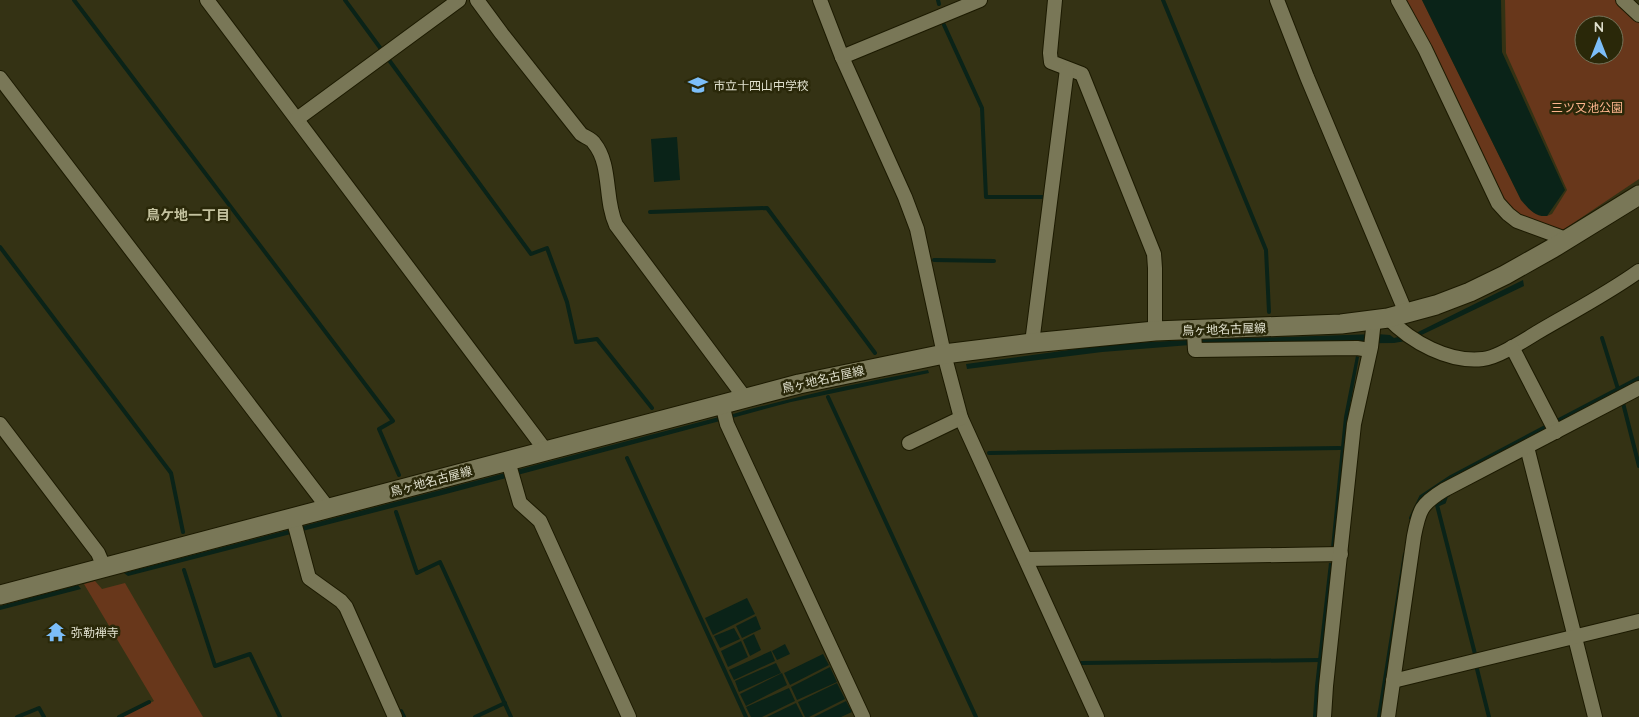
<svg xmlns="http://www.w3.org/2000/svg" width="1639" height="717" font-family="Quicksand,'Noto Sans JP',sans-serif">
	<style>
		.green { fill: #68371b; fill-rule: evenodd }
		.water { fill: #0a2318 }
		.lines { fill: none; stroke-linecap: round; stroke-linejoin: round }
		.stream { stroke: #0a2318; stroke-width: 4 }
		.minor-casing { stroke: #1c1a00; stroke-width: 16 }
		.secondary-casing { stroke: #1c1a00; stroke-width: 21 }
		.minor { stroke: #797757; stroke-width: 14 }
		.secondary { stroke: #797757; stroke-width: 19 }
		.labels { text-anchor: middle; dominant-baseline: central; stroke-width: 5; stroke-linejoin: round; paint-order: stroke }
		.poi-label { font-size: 12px; fill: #e0e0ce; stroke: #2a2809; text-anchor: start }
		.park-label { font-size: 12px; fill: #feb58e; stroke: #2a2809 }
		.street-label { font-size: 12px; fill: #e0e0ce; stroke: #2a2809 }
		.neighbourhood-label { font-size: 14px; font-weight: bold; fill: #c4c29f; stroke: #2a2809 }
	</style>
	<rect width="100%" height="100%" fill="#343214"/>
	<g class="green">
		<path d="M1402,0H1422L1521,200L1547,216L1552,214L1567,190L1506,53L1505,0H1628L1639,10V179L1557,234L1510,212ZM1584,25H1614V55H1584Z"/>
		<polygon points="95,581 102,589 125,583 203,717 122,717 154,701 84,584"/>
	</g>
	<g class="water">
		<path d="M1422,0H1501L1502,52L1565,190L1547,216C1535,217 1529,209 1521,200Z"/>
		<polygon points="677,137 680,180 654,182 651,139"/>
		<polygon points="1523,280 1524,286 1411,340 1394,343 1190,345 1102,352 967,369 966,364 1113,344 1190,340 1377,334 1390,335 1394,338 1418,332"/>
		<polygon points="1356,356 1359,357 1348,417 1335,549 1331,548 1344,417"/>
		<path d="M928,370L929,373L791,402L732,418L733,414C797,396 862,382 928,370Z"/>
		<polygon points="719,417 720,421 446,494 128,576 124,573"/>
		<polygon points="1329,563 1334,563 1318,717 1313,717 1315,686"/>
		<polygon points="78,585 81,589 0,610 0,606"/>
		<polygon points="747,598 755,614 713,635 705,618"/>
		<polygon points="756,616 761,629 742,638 736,626"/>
		<polygon points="734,628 740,639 720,648 714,636"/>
		<polygon points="754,634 761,650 750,656 743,640"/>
		<polygon points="741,641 748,657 728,667 721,651"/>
		<polygon points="785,644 790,654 777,660 772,651"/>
		<polygon points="771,651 775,661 734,680 729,670"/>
		<polygon points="823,654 829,665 790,685 784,673"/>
		<polygon points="776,663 781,673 739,692 735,681"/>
		<polygon points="830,667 837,682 797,700 791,687"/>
		<polygon points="782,673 787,685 746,706 740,694"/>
		<polygon points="837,683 845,699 809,717 805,717 798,702"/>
		<polygon points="789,688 795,701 762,717 751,717 746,707"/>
		<polygon points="846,701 852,712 841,717 814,717"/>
		<polygon points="796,703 803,717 767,717"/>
	</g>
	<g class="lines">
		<g class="stream">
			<polyline points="74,0 393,421 379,429 399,475"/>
			<polyline points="345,0 381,49"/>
			<polyline points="938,0 939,4"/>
			<polyline points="1163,0 1266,250 1269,312"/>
			<polyline points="944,25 982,108 986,197 1046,197"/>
			<polyline points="389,60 531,254 547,248 567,302 576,342 597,339 652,408"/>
			<polyline points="650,212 767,208 875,353"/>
			<polyline points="0,247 171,473 183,532"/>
			<polyline points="934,260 994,261"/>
			<polyline points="1602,338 1618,389"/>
			<polyline points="828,397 976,717"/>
			<polyline points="1623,403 1639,466"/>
			<polyline points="1557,421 1639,378"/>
			<polyline points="989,453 1340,448"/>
			<polyline points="627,458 746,717"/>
			<polyline points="1448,495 1446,496 1444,502 1437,505 1475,654"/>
			<polyline points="396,512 417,573 440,562 511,717"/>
			<polyline points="1411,518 1421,497 1451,477 1549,425"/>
			<polyline points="184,570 215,666 250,654 280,717"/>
			<polyline points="1081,663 1321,660"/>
			<polyline points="1477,669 1489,717"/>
			<polyline points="401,711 404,717"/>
			<polyline points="17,717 39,708 44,717"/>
			<polyline points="119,717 149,702"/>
			<polyline points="475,717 505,703"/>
			<polyline points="1379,717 1405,554"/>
		</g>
		<defs>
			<g id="minor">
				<polyline points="207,0 546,451"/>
				<path d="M477,0L502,34L581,134C585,137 592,139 594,143C612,165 604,199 616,225L745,398"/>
				<polyline points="820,0 842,57 905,197 917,229 944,354 961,418 1097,717"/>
				<polyline points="1055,0 1050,53 1051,62 1082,74 1154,254 1155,268 1155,331"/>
				<polyline points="1277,0 1307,77 1406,313"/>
				<polyline points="1398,0 1425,49 1498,203 1508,214 1517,221 1566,239"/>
				<polyline points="1623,0 1639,15"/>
				<polyline points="842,57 980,0"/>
				<polyline points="0,78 328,508"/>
				<polyline points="297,119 459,0"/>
				<path d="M1388,318C1411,342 1449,363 1483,359C1497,358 1525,340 1538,332C1572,312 1607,294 1639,271"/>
				<polyline points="1194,330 1195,350 1357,348 1370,350"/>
				<polyline points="1032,343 1067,69"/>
				<polyline points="1512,347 1556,432"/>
				<polyline points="722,404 727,424 863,717"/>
				<polyline points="0,424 98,553 104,567"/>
				<polyline points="909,443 961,418"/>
				<polyline points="1527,447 1595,717"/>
				<polyline points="508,461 520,503 540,521 629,717"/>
				<polyline points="293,518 309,578 341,601 346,607 395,717"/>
				<polyline points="1026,559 1341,554"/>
				<polyline points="1393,681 1639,621"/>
				<polyline points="1324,717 1326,686 1354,424 1371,347 1374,320"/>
				<path d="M1388,717L1414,536C1419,510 1421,504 1444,490L1639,388"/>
			</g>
			<polyline id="secondary" points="0,595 799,384 944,354 1032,343 1155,331 1341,324 1388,318 1436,305 1470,292 1505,275 1553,248 1639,195"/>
		</defs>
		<use href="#minor" class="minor-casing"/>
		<use href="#secondary" class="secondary-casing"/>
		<use href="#minor" class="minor"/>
		<use href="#secondary" class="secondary"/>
	</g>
	<defs>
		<symbol id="school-bare" viewBox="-9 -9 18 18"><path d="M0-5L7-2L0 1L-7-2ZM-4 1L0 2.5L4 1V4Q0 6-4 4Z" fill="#7cbef9" stroke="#2a2809" stroke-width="2.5" paint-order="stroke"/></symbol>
		<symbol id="temple-bare" viewBox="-9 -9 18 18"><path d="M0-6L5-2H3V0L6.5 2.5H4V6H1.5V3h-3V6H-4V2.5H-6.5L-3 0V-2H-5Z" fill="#7cbef9" stroke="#2a2809" stroke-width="2.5" paint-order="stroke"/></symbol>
	</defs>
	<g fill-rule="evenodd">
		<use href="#school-bare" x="684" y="71" width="28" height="28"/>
		<use href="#temple-bare" x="42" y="618" width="28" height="28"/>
	</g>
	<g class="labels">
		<g class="poi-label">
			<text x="713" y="85">市立十四山中学校</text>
			<text x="71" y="632">弥勒禅寺</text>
		</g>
		<g class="park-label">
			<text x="1587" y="107">三ツ又池公園</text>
		</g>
		<g class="street-label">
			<text transform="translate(1224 329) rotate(-2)">鳥ヶ地名古屋線</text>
			<text transform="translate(823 379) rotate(-13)">鳥ヶ地名古屋線</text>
			<text transform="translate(431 481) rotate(-15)">鳥ヶ地名古屋線</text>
		</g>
		<g class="neighbourhood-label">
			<text x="188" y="215">鳥ケ地一丁目</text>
		</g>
	</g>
	<g transform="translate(1599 40)"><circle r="24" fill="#2a2809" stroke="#737258"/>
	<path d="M0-4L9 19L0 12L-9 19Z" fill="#7cbef9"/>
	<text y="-8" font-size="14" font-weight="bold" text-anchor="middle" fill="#e0e0ce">N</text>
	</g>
</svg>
